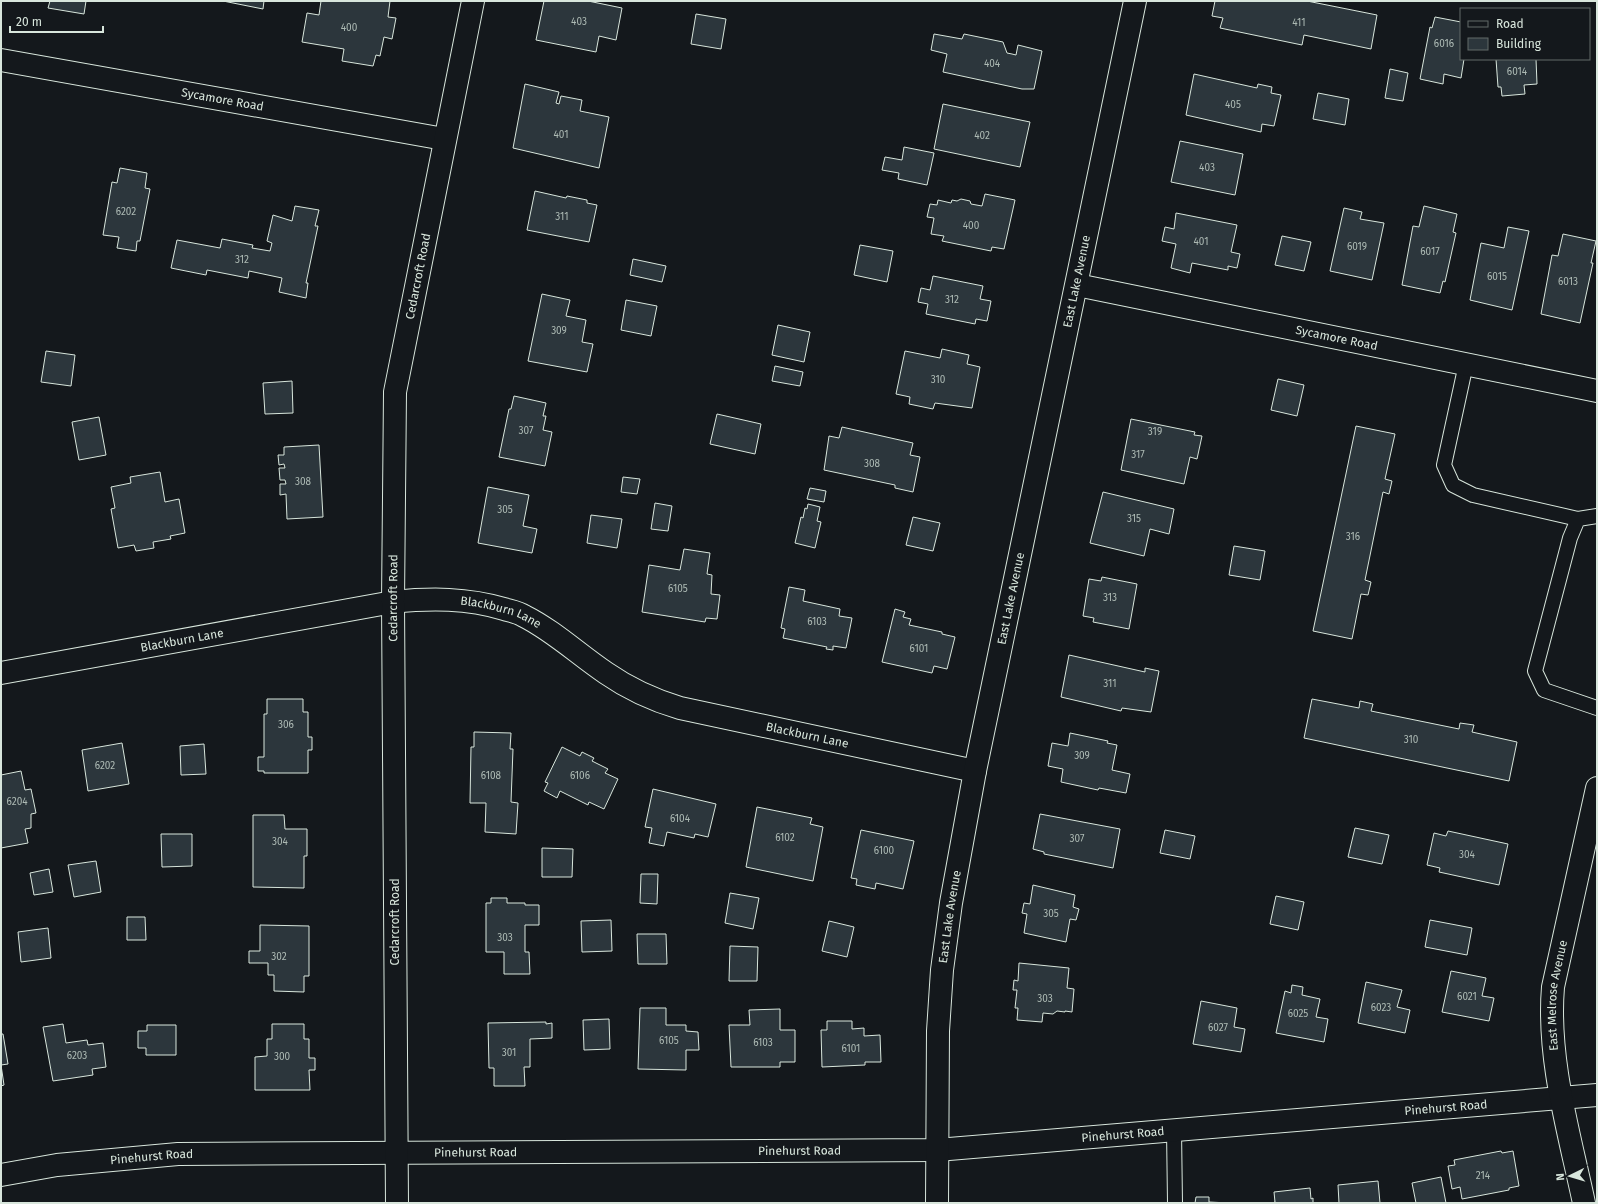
<svg xmlns="http://www.w3.org/2000/svg" width="1598" height="1204" font-family="'Fira Sans',sans-serif">
	<style>
		.building { fill: #2c363c; stroke: #d8e6dc }
		.lines { fill: none; stroke-linecap: round; stroke-linejoin: round }
		.lane-casing { stroke: #d8e6dc; stroke-width: 16 }
		.street-casing { stroke: #d8e6dc; stroke-width: 24 }
		.secondary-casing { stroke: #d8e6dc; stroke-width: 24 }
		.lane { stroke: #14181c; stroke-width: 14 }
		.street { stroke: #14181c; stroke-width: 22 }
		.secondary { stroke: #14181c; stroke-width: 22 }
		.labels { text-anchor: middle; dominant-baseline: central; stroke-width: 3; stroke-linejoin: round; paint-order: stroke }
		.number-label { font-size: 10px; fill: #adbab4 }
		.street-label { font-size: 12px; fill: #d8e6dc; stroke: #14181c }
	</style>
	<rect width="100%" height="100%" fill="#14181c"/>
	<g class="building">
		<polygon points="50,1 86,1 84,14 48,8"/>
		<polygon points="223,1 264,1 263,9"/>
		<polygon points="321,1 390,1 388,17 396,18 392,39 384,37 380,56 376,55 373,66 342,61 344,49 302,42 307,13 319,15"/>
		<polygon points="544,1 588,1 622,8 616,40 599,36 596,52 536,40"/>
		<polygon points="1215,1 1307,1 1377,15 1371,49 1304,35 1302,45 1220,28 1223,18 1212,16"/>
		<polygon points="696,14 726,19 721,49 691,44"/>
		<polygon points="1435,17 1461,22 1461,59 1464,59 1461,78 1444,74 1443,84 1420,79 1430,27 1432,28"/>
		<polygon points="934,34 962,39 964,34 1003,42 1007,53 1012,54 1016,55 1018,45 1042,51 1034,89 1022,89 943,72 947,54 931,50"/>
		<polygon points="1496,59 1536,59 1537,84 1524,85 1525,94 1502,96 1501,87 1498,87"/>
		<polygon points="1390,69 1408,73 1403,101 1385,98"/>
		<polygon points="1194,74 1257,88 1258,84 1272,87 1271,93 1281,95 1274,126 1262,124 1261,132 1186,115"/>
		<polygon points="525,84 559,92 556,103 559,104 561,96 582,100 580,111 609,117 599,168 513,148"/>
		<polygon points="1318,93 1349,99 1345,125 1313,119"/>
		<polygon points="943,104 1030,122 1020,167 934,149"/>
		<polygon points="1180,141 1243,154 1235,195 1171,182"/>
		<polygon points="904,147 934,153 927,185 898,179 899,173 882,170 885,157 902,160"/>
		<polygon points="120,168 147,173 145,188 150,189 140,241 137,241 136,251 117,248 119,237 103,235 112,182 117,183"/>
		<polygon points="535,191 566,198 567,196 587,200 587,203 597,205 589,242 527,230"/>
		<polygon points="985,194 1015,200 1004,249 992,247 991,251 942,241 944,236 931,234 934,218 927,217 930,204 937,205 938,200 951,203 952,200 957,201 961,199 970,201 971,204 982,206"/>
		<polygon points="295,206 319,210 315,226 318,226 306,283 308,283 306,298 279,292 282,278 249,271 248,278 207,270 206,275 171,268 177,240 220,248 222,239 253,245 252,248 270,251 272,243 267,241 273,215 292,221"/>
		<polygon points="1424,206 1457,214 1453,232 1456,233 1445,282 1443,281 1440,293 1402,285 1413,226 1419,227"/>
		<polygon points="1344,208 1362,212 1360,219 1384,223 1372,280 1330,271"/>
		<polygon points="1176,213 1237,225 1231,252 1240,254 1237,268 1228,266 1228,270 1192,263 1190,273 1171,268 1176,244 1162,241 1165,227 1174,229"/>
		<polygon points="1508,227 1529,231 1512,310 1470,300 1481,243 1504,248"/>
		<polygon points="1563,234 1596,241 1591,263 1593,263 1580,323 1541,314 1552,255 1558,256"/>
		<polygon points="1282,236 1311,242 1304,271 1275,265"/>
		<polygon points="860,245 893,251 887,282 854,275"/>
		<polygon points="633,259 666,266 662,282 630,275"/>
		<polygon points="933,276 983,286 980,299 991,301 987,321 976,319 975,324 926,314 928,304 918,302 921,288 930,290"/>
		<polygon points="542,294 570,300 566,316 586,320 582,342 593,344 587,372 528,361"/>
		<polygon points="626,300 657,306 651,336 621,330"/>
		<polygon points="778,325 810,332 804,362 772,355"/>
		<polygon points="942,349 969,355 967,364 980,367 972,408 935,403 933,409 909,404 910,397 896,394 905,351 940,358"/>
		<polygon points="46,351 75,355 71,386 41,382"/>
		<polygon points="775,366 803,372 800,386 772,381"/>
		<polygon points="1278,379 1304,385 1297,416 1271,410"/>
		<polygon points="292,381 293,413 265,414 263,383"/>
		<polygon points="514,396 546,403 543,416 546,416 543,430 552,432 545,466 499,457 509,409 511,409"/>
		<polygon points="717,414 761,424 755,454 710,444"/>
		<polygon points="99,417 106,455 79,460 72,422"/>
		<polygon points="1131,419 1195,432 1194,435 1202,436 1197,459 1190,457 1184,484 1121,470"/>
		<polygon points="1356,426 1395,434 1385,479 1392,481 1389,494 1383,492 1365,580 1371,582 1368,595 1361,594 1352,639 1313,631"/>
		<polygon points="842,427 913,443 910,455 920,457 913,492 895,488 895,485 824,470 829,436 839,438"/>
		<polygon points="319,445 323,517 287,519 286,494 280,495 280,484 286,484 285,480 280,480 279,468 285,468 284,464 279,465 278,455 284,455 284,447"/>
		<polygon points="160,472 165,502 179,499 185,533 170,536 171,539 153,542 154,548 136,551 134,545 118,548 111,509 115,508 111,487 131,483 130,477"/>
		<polygon points="623,477 640,479 637,494 621,492"/>
		<polygon points="488,487 529,495 523,526 537,529 532,553 478,543"/>
		<polygon points="810,488 826,491 824,502 807,499"/>
		<polygon points="1103,492 1174,509 1169,534 1150,529 1144,556 1090,543"/>
		<polygon points="655,503 672,506 668,531 651,529"/>
		<polygon points="808,504 820,507 817,521 821,522 815,548 795,543 801,517 803,518 805,508 807,509"/>
		<polygon points="591,515 622,519 617,548 587,543"/>
		<polygon points="913,517 940,523 933,551 906,545"/>
		<polygon points="1234,546 1265,551 1260,580 1229,575"/>
		<polygon points="684,549 710,553 707,574 712,575 711,594 720,595 717,619 706,618 705,622 642,612 649,565 680,570"/>
		<polygon points="1102,577 1137,584 1129,629 1093,622 1094,618 1083,616 1089,579 1101,581"/>
		<polygon points="789,587 805,590 803,601 840,609 839,616 852,618 846,648 833,646 833,650 826,649 827,647 783,638 785,629 781,628"/>
		<polygon points="895,609 905,612 903,617 911,619 909,625 942,632 942,634 955,637 947,669 934,666 932,673 882,662"/>
		<polygon points="1069,655 1145,672 1145,668 1159,671 1151,712 1122,708 1121,711 1061,697"/>
		<polygon points="267,699 303,699 303,712 308,712 308,737 312,737 312,750 308,750 308,773 264,773 264,771 258,771 258,757 264,757 264,714 267,714"/>
		<polygon points="1312,699 1359,708 1360,701 1373,704 1371,711 1459,729 1460,723 1474,725 1472,732 1517,742 1509,781 1304,738"/>
		<polygon points="474,732 511,733 510,749 513,749 511,802 518,803 516,834 485,832 486,803 470,803 471,747 474,747"/>
		<polygon points="1070,733 1108,741 1107,743 1117,745 1112,770 1130,774 1126,793 1099,788 1098,790 1061,782 1063,769 1048,766 1052,743 1068,746"/>
		<polygon points="122,743 129,784 88,791 82,750"/>
		<polygon points="204,744 206,774 181,775 180,746"/>
		<polygon points="562,747 580,756 582,752 594,758 592,761 608,769 605,773 618,779 604,809 589,802 588,805 560,791 557,798 544,791 548,783 545,782"/>
		<polygon points="21,771 25,790 31,789 36,813 31,814 31,828 25,829 28,843 1,848 1,775"/>
		<polygon points="653,789 716,804 708,837 695,834 694,838 667,832 664,846 649,843 652,828 645,827"/>
		<polygon points="757,807 812,818 810,824 823,827 813,881 746,867"/>
		<polygon points="1040,814 1120,829 1113,868 1044,854 1044,852 1033,849"/>
		<polygon points="253,815 284,815 285,829 307,829 307,856 304,856 304,888 253,887"/>
		<polygon points="1355,828 1389,835 1382,864 1348,857"/>
		<polygon points="861,830 914,841 903,889 876,883 875,889 856,885 857,879 851,878"/>
		<polygon points="1165,830 1195,836 1190,859 1160,853"/>
		<polygon points="1448,831 1508,844 1499,885 1439,872 1440,868 1427,865 1434,833 1446,836"/>
		<polygon points="161,834 192,834 192,866 162,867"/>
		<polygon points="542,848 573,849 572,877 542,877"/>
		<polygon points="96,861 101,892 74,897 68,865"/>
		<polygon points="49,869 53,892 34,895 30,873"/>
		<polygon points="641,874 658,874 657,904 640,903"/>
		<polygon points="1033,885 1075,895 1073,907 1079,909 1076,920 1070,919 1066,942 1024,933 1027,914 1022,913 1024,903 1030,904"/>
		<polygon points="730,893 759,898 753,929 725,923"/>
		<polygon points="1276,896 1304,902 1298,930 1270,924"/>
		<polygon points="491,898 507,898 507,903 525,903 525,905 539,905 539,925 525,925 525,952 529,952 530,974 504,974 504,952 486,952 486,903 491,903"/>
		<polygon points="127,917 145,917 146,940 127,940"/>
		<polygon points="611,920 612,951 582,952 581,921"/>
		<polygon points="1430,920 1472,928 1467,955 1425,947"/>
		<polygon points="829,921 854,927 847,957 822,951"/>
		<polygon points="260,925 309,926 309,976 304,976 304,992 274,991 274,975 268,975 268,963 249,963 249,951 260,951"/>
		<polygon points="48,928 51,958 21,962 18,932"/>
		<polygon points="637,934 666,934 667,964 638,964"/>
		<polygon points="730,946 758,947 757,981 729,981"/>
		<polygon points="1019,963 1069,968 1067,988 1074,989 1072,1012 1065,1011 1065,1012 1057,1011 1053,1014 1043,1013 1042,1022 1017,1020 1018,1008 1015,1008 1017,990 1013,990 1014,980 1018,981"/>
		<polygon points="1451,971 1486,978 1482,996 1494,998 1489,1021 1442,1012"/>
		<polygon points="1366,982 1402,990 1397,1007 1410,1010 1405,1033 1358,1023"/>
		<polygon points="1292,985 1303,987 1302,995 1320,999 1316,1017 1328,1019 1324,1042 1276,1033 1285,991 1291,993"/>
		<polygon points="1201,1001 1237,1008 1234,1027 1245,1029 1241,1052 1193,1044"/>
		<polygon points="640,1008 666,1008 666,1025 686,1025 686,1031 698,1032 699,1050 686,1050 686,1070 638,1069"/>
		<polygon points="780,1009 780,1030 795,1030 795,1062 780,1062 780,1067 731,1067 729,1025 750,1025 749,1010"/>
		<polygon points="609,1019 610,1049 584,1050 583,1020"/>
		<polygon points="827,1021 852,1021 852,1029 864,1028 864,1036 880,1035 881,1062 865,1062 865,1065 822,1067 821,1030 827,1030"/>
		<polygon points="546,1022 546,1024 552,1023 552,1038 530,1039 530,1067 524,1067 525,1086 494,1086 494,1068 489,1068 488,1023"/>
		<polygon points="63,1024 66,1043 87,1040 88,1045 103,1043 106,1067 92,1069 93,1075 53,1081 43,1027"/>
		<polygon points="272,1024 304,1024 304,1039 309,1039 309,1058 315,1058 315,1070 309,1070 310,1090 255,1090 255,1057 267,1056 267,1039 272,1039"/>
		<polygon points="147,1025 176,1025 176,1055 146,1055 146,1048 138,1048 138,1031 147,1031"/>
		<polygon points="1,1034 3,1034 8,1064 1,1065 4,1085 1,1086"/>
		<polygon points="1501,1151 1502,1153 1513,1151 1519,1186 1509,1188 1509,1190 1462,1199 1460,1187 1452,1189 1448,1166 1455,1165 1454,1160"/>
		<polygon points="1441,1177 1446,1203 1416,1203 1412,1183"/>
		<polygon points="1378,1181 1380,1203 1339,1203 1338,1185"/>
		<polygon points="1310,1188 1311,1199 1313,1198 1313,1203 1272,1203 1275,1202 1274,1192"/>
		<polygon points="1196,1197 1209,1197 1209,1202 1229,1203 1195,1203"/>
	</g>
	<g class="lines">
		<defs>
			<g id="lane">
				<polyline points="1466,364 1444,465 1453,485 1473,495 1578,519"/>
				<polyline points="1597,516 1578,519 1570,538 1535,671 1544,690 1597,708"/>
				<polyline points="1174,1130 1175,1203"/>
			</g>
			<g id="street">
				<path id="s1" d="M1,60L444,139"/>
				<path id="s2" d="M1077,285L1597,391"/>
				<path id="s3" d="M1,673L393,602C431,598 467,598 504,609C511,611 518,612 524,616C554,631 579,655 606,673C629,689 653,700 680,708L975,771"/>
				<path id="s4" d="M1,1175L57,1165L178,1154L937,1150L1597,1095"/>
				<path id="s5" d="M397,1203L393,602L395,392L473,1"/>
				<path id="s6" d="M1584,1203C1569,1132 1547,1059 1553,987L1597,788"/>
			</g>
			<g id="secondary">
				<path id="s7" d="M937,1203L938,1031L942,970L951,903L975,771L1135,1"/>
			</g>
		</defs>
		<use href="#lane" class="lane-casing"/>
		<use href="#street" class="street-casing"/>
		<use href="#secondary" class="secondary-casing"/>
		<use href="#lane" class="lane"/>
		<use href="#street" class="street"/>
		<use href="#secondary" class="secondary"/>
	</g>
	<g class="labels">
		<g class="number-label">
			<text x="579" y="22">403</text>
			<text x="1299" y="23">411</text>
			<text x="349" y="28">400</text>
			<text x="1444" y="44">6016</text>
			<text x="992" y="64">404</text>
			<text x="1517" y="72">6014</text>
			<text x="1233" y="105">405</text>
			<text x="561" y="135">401</text>
			<text x="982" y="136">402</text>
			<text x="1207" y="168">403</text>
			<text x="126" y="212">6202</text>
			<text x="562" y="217">311</text>
			<text x="971" y="226">400</text>
			<text x="1201" y="242">401</text>
			<text x="1357" y="247">6019</text>
			<text x="1430" y="252">6017</text>
			<text x="242" y="260">312</text>
			<text x="1497" y="277">6015</text>
			<text x="1568" y="282">6013</text>
			<text x="952" y="300">312</text>
			<text x="559" y="331">309</text>
			<text x="938" y="380">310</text>
			<text x="526" y="431">307</text>
			<text x="1155" y="432">319</text>
			<text x="1138" y="455">317</text>
			<text x="872" y="464">308</text>
			<text x="303" y="482">308</text>
			<text x="505" y="510">305</text>
			<text x="1134" y="519">315</text>
			<text x="1353" y="537">316</text>
			<text x="678" y="589">6105</text>
			<text x="1110" y="598">313</text>
			<text x="817" y="622">6103</text>
			<text x="919" y="649">6101</text>
			<text x="1110" y="684">311</text>
			<text x="286" y="725">306</text>
			<text x="1411" y="740">310</text>
			<text x="1082" y="756">309</text>
			<text x="105" y="766">6202</text>
			<text x="491" y="776">6108</text>
			<text x="580" y="776">6106</text>
			<text x="17" y="802">6204</text>
			<text x="680" y="819">6104</text>
			<text x="785" y="838">6102</text>
			<text x="1077" y="839">307</text>
			<text x="280" y="842">304</text>
			<text x="884" y="851">6100</text>
			<text x="1467" y="855">304</text>
			<text x="1051" y="914">305</text>
			<text x="505" y="938">303</text>
			<text x="279" y="957">302</text>
			<text x="1467" y="997">6021</text>
			<text x="1045" y="999">303</text>
			<text x="1381" y="1008">6023</text>
			<text x="1298" y="1014">6025</text>
			<text x="1218" y="1028">6027</text>
			<text x="669" y="1041">6105</text>
			<text x="763" y="1043">6103</text>
			<text x="851" y="1049">6101</text>
			<text x="509" y="1053">301</text>
			<text x="77" y="1056">6203</text>
			<text x="282" y="1057">300</text>
			<text x="1483" y="1176">214</text>
		</g>
		<g class="street-label">
			<text stroke="none"><textPath href="#s1" startOffset="225">Sycamore Road</textPath></text>
			<text stroke="none"><textPath href="#s5" startOffset="929">Cedarcroft Road</textPath></text>
			<text stroke="none"><textPath href="#s7" startOffset="935">East Lake Avenue</textPath></text>
			<text stroke="none"><textPath href="#s2" startOffset="265">Sycamore Road</textPath></text>
			<text stroke="none"><textPath href="#s5" startOffset="605">Cedarcroft Road</textPath></text>
			<text stroke="none"><textPath href="#s7" startOffset="611">East Lake Avenue</textPath></text>
			<text stroke="none"><textPath href="#s3" startOffset="508">Blackburn Lane</textPath></text>
			<text stroke="none"><textPath href="#s3" startOffset="184">Blackburn Lane</textPath></text>
			<text stroke="none"><textPath href="#s3" startOffset="844">Blackburn Lane</textPath></text>
			<text stroke="none"><textPath href="#s7" startOffset="287">East Lake Avenue</textPath></text>
			<text transform="translate(395 922) rotate(-90)">Cedarcroft Road</text>
			<text stroke="none"><textPath href="#s6" startOffset="211">East Melrose Avenue</textPath></text>
			<text stroke="none"><textPath href="#s4" startOffset="1448">Pinehurst Road</textPath></text>
			<text stroke="none"><textPath href="#s4" startOffset="1124">Pinehurst Road</textPath></text>
			<text stroke="none"><textPath href="#s4" startOffset="800">Pinehurst Road</textPath></text>
			<text stroke="none"><textPath href="#s4" startOffset="476">Pinehurst Road</textPath></text>
			<text stroke="none"><textPath href="#s4" startOffset="152">Pinehurst Road</textPath></text>
		</g>
	</g>
	<rect width="1598" height="1204" fill="none" stroke="#d8e6dc" stroke-width="4"/>
	<rect x="1460" y="8" width="130" height="52" fill="#14181c" stroke="#626a69"/>
	<rect x="1468" y="21" width="20" height="6" fill="#14181c" stroke="#626a69"/>
	<text x="1496" y="28" font-size="12" fill="#d8e6dc">Road</text>
	<rect x="1468" y="38" width="20" height="12" fill="#2c363c" stroke="#626a69"/>
	<text x="1496" y="48" font-size="12" fill="#d8e6dc">Building</text>
	<g transform="translate(1570 1176) rotate(265)" stroke="#14181c" stroke-width="3" paint-order="stroke">
	<path d="M0-3L7 15L0 10L-7 15Z" fill="#d8e6dc"/>
	<text y="-6" font-size="11" font-weight="bold" text-anchor="middle" fill="#d8e6dc">N</text>
	</g>
	<path d="M10 26v6h93v-6" fill="none" stroke="#d8e6dc" stroke-width="2"/>
	<text x="16" y="26" font-size="12" fill="#d8e6dc" stroke="#14181c" stroke-width="3" paint-order="stroke">20 m</text>
</svg>
